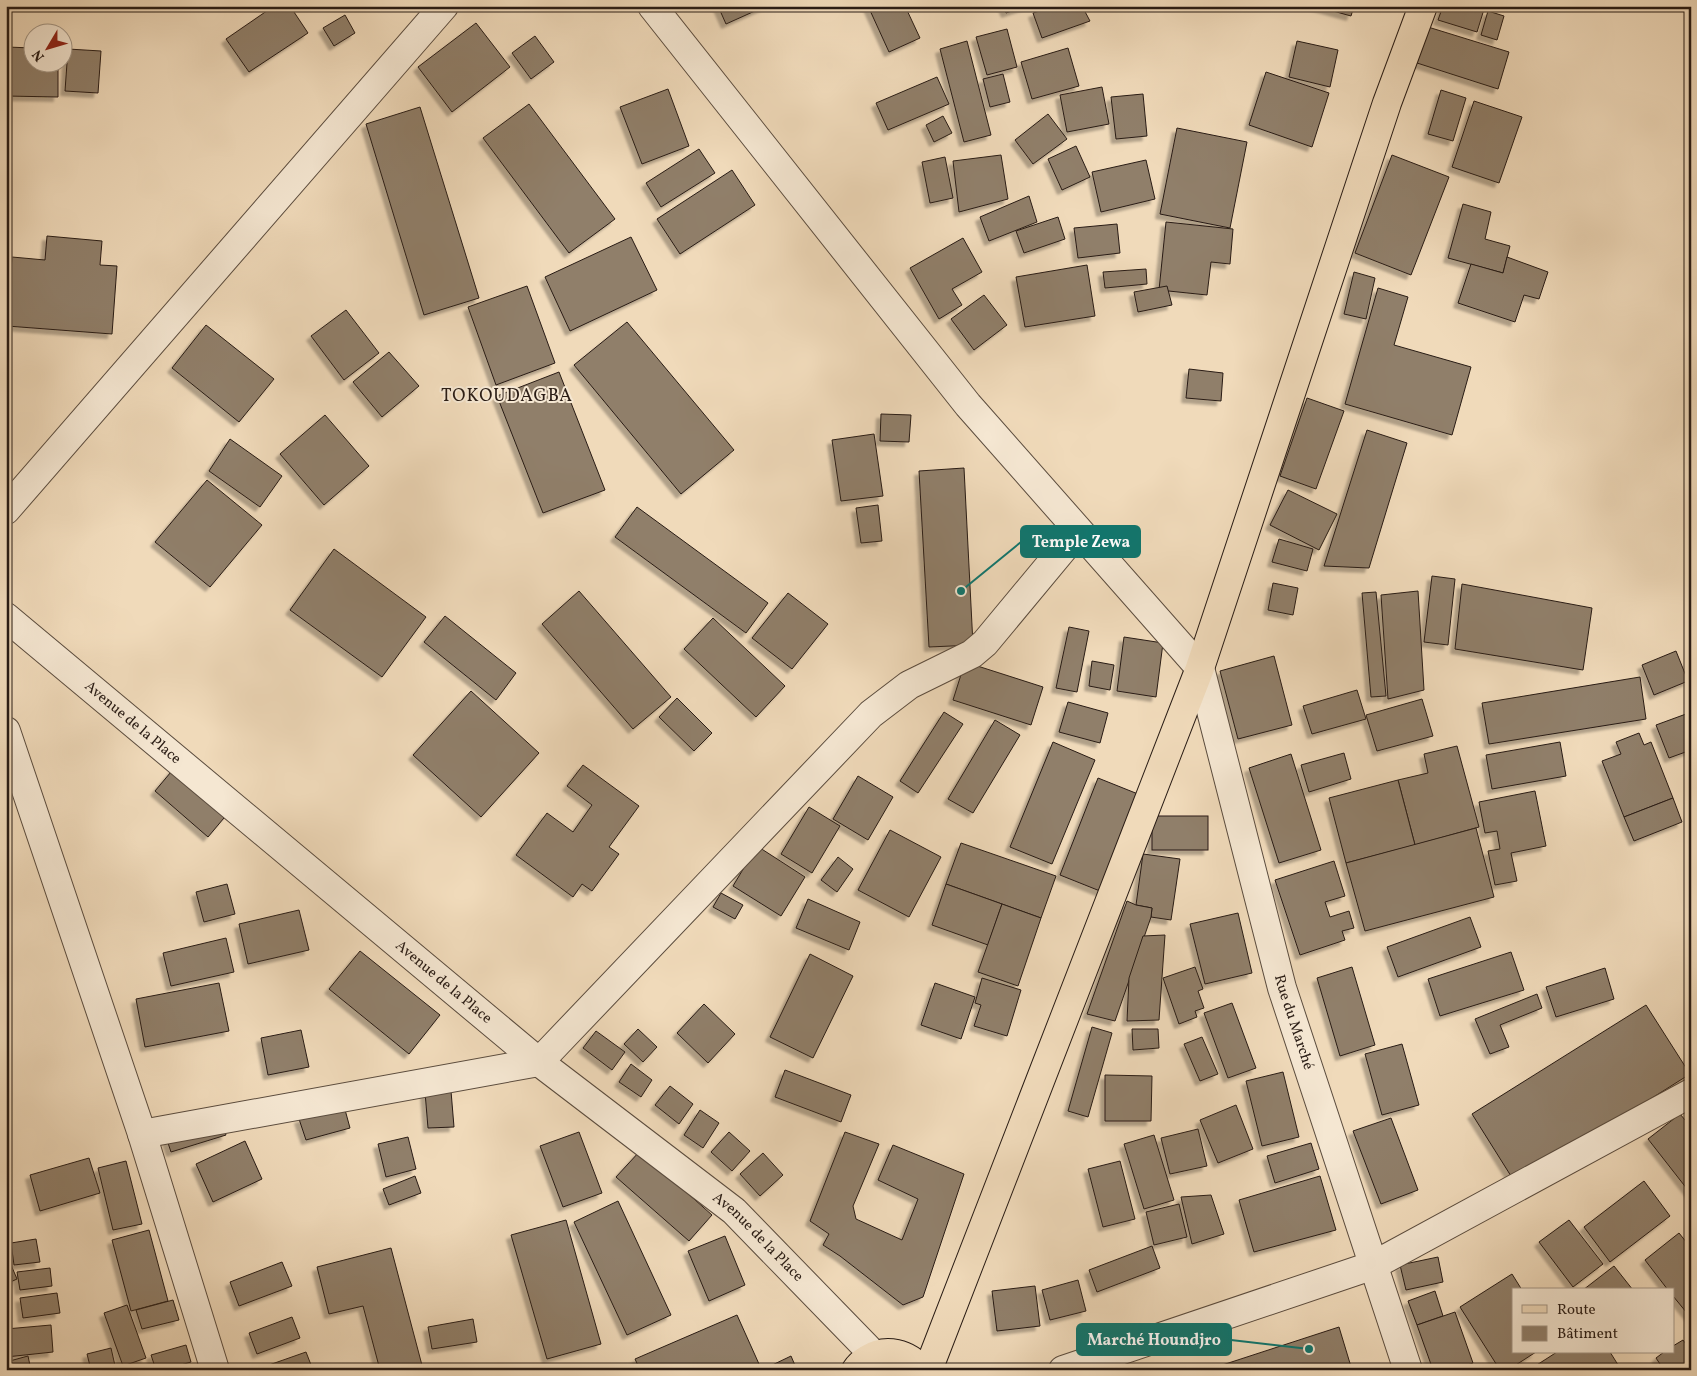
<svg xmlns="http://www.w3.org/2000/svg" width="1697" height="1376" font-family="Vollkorn,serif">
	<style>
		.building { fill: #907f6b; stroke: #291c15; filter: url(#shadow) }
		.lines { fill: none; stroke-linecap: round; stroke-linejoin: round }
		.minor-casing { stroke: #5b4c3e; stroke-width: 30 }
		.major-casing { stroke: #291c15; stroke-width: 30 }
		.minor { stroke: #f5e7d2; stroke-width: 28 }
		.major { stroke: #f0daba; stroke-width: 28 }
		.labels { text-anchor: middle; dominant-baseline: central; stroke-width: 4; stroke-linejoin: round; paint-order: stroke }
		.street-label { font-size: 15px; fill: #291c15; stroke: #f5e7d2 }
		.quarter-label { font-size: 18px; letter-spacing: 1px; fill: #291c15; stroke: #f5e7d2 }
		.leader { fill: none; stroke: #0f766e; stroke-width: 2 }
		.callout-dot { fill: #0f766e; stroke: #f5e7d2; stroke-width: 2 }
		.callout { fill: #0f766e; stroke: #0f766e; stroke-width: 2 }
		.callout-label { font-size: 16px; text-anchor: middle; font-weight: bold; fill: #fff }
	</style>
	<defs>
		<filter id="shadow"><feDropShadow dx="-4.5" dy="4.5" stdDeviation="1" flood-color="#0004"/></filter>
	</defs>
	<rect width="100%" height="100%" fill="#f0daba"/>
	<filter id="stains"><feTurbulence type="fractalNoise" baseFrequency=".004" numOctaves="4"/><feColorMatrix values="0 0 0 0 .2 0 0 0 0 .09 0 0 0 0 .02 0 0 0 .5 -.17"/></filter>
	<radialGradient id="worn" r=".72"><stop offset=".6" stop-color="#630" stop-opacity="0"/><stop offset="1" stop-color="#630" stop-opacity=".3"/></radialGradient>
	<g class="building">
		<polygon points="274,6 290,6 308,33 249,72 226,39"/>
		<polygon points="718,6 766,6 726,24"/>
		<polygon points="868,6 905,6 920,38 889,52"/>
		<polygon points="1003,6 1027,6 1006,13"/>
		<polygon points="1056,6 1082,6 1090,21 1042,38 1033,13"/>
		<polygon points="1315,6 1354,6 1351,16"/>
		<polygon points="1443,6 1485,6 1477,32 1438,20"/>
		<polygon points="1488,11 1504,16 1497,40 1481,35"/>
		<polygon points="345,15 355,33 334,46 323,28"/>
		<polygon points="476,23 510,67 452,112 418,67"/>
		<polygon points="1428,27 1509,52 1498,89 1417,63"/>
		<polygon points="1007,29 1017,67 987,75 976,37"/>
		<polygon points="535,36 554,62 531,79 512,53"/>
		<polygon points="967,41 991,135 964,142 940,49"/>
		<polygon points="1297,41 1338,50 1330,87 1289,77"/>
		<polygon points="7,47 32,48 32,62 58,62 58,97 6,96"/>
		<polygon points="1068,48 1079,86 1032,99 1021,62"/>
		<polygon points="68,49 101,51 98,93 65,91"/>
		<polygon points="1266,72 1329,93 1312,147 1249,125"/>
		<polygon points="1003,74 1010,102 990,107 983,79"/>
		<polygon points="937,77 949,104 888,130 876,103"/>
		<polygon points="1102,87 1109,124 1067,132 1060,95"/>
		<polygon points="668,89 689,146 642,164 620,107"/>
		<polygon points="1441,90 1466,98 1453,141 1428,134"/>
		<polygon points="1143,94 1147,136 1116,139 1111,97"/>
		<polygon points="1474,101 1522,117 1499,183 1452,167"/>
		<polygon points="529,104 615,219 569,253 483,138"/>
		<polygon points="420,107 479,298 424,315 366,124"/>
		<polygon points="1048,114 1067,139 1033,164 1015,140"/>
		<polygon points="943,116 952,133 934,142 926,125"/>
		<polygon points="1177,128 1247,142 1230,228 1160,214"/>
		<polygon points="1076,146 1090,177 1062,190 1048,159"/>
		<polygon points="699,149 715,173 661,207 646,183"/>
		<polygon points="1001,155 1008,199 959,212 953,161"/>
		<polygon points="1392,155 1449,177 1411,275 1355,253"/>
		<polygon points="945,157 953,198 930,203 922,162"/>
		<polygon points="1146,160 1155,199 1101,212 1092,172"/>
		<polygon points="732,170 755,205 680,254 657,219"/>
		<polygon points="1029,196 1037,222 989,241 980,217"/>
		<polygon points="1463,204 1491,212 1485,239 1510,246 1503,273 1448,258"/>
		<polygon points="1058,217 1065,239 1024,253 1016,231"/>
		<polygon points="1166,222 1233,229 1230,264 1211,262 1207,295 1159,290"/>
		<polygon points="1117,224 1120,253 1078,258 1074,228"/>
		<polygon points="47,236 102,241 100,265 117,266 112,334 7,326 12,257 45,260"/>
		<polygon points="631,237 657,290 570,331 545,277"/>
		<polygon points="963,238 982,272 952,289 962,305 939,319 910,268"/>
		<polygon points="1507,257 1548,272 1539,299 1524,295 1515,322 1458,303 1471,264 1503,273"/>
		<polygon points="1087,265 1095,316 1025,327 1016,277"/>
		<polygon points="1146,269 1147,284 1105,288 1103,272"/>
		<polygon points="1354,272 1375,278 1366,319 1344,314"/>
		<polygon points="527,286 555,363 496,385 468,307"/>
		<polygon points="1167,286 1172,305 1138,312 1134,292"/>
		<polygon points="1378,288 1408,297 1394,345 1471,367 1452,435 1345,404"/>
		<polygon points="984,295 1007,325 974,350 951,319"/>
		<polygon points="346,310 379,353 344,380 311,336"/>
		<polygon points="627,322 734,450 681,494 574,365"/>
		<polygon points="206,325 274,379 239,422 172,368"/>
		<polygon points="389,352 419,386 382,417 353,382"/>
		<polygon points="1189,369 1223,373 1221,401 1186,398"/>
		<polygon points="559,372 605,490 543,513 497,396"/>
		<polygon points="1307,398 1344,411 1316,489 1280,476"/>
		<polygon points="881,414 911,415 909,442 880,441"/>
		<polygon points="325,415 369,466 324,505 280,454"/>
		<polygon points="1367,430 1407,443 1369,568 1324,566"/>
		<polygon points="874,434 883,496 841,501 832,440"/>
		<polygon points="230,439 282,476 260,507 209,471"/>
		<polygon points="964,468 973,645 929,647 919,471"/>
		<polygon points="207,480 262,525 210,587 155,542"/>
		<polygon points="1288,490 1337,514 1319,550 1270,525"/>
		<polygon points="878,505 882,541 861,543 856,508"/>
		<polygon points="637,507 768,603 746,633 615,537"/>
		<polygon points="1279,539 1313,549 1307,571 1272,562"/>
		<polygon points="334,549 426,617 382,677 290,610"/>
		<polygon points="1432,576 1455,579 1448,645 1424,642"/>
		<polygon points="1273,583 1298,588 1293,615 1268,610"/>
		<polygon points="1462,584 1592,608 1583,670 1455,649"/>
		<polygon points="579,591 671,697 633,729 542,624"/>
		<polygon points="1418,591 1424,690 1388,699 1381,595"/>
		<polygon points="1376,592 1386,696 1371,697 1362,593"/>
		<polygon points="788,593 828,624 792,669 752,638"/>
		<polygon points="445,616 516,673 496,700 424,642"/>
		<polygon points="713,618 785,686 756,717 684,649"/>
		<polygon points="1069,627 1089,631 1077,692 1056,688"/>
		<polygon points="1124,637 1163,643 1156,697 1117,691"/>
		<polygon points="1676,651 1688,681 1654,695 1642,665"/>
		<polygon points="1274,656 1292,725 1238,739 1220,671"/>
		<polygon points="1092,661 1114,665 1110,690 1089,686"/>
		<polygon points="965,662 1043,687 1031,725 953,700"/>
		<polygon points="1640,677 1646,719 1489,744 1482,703"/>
		<polygon points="1357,690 1366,719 1312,734 1303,706"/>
		<polygon points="471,691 539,753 481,817 413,755"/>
		<polygon points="677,698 712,733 694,751 659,717"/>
		<polygon points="1422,699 1433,736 1377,751 1366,715"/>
		<polygon points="1068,702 1108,713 1100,743 1059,732"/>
		<polygon points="944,712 963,724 918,793 900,781"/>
		<polygon points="1686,714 1691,726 1691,750 1669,758 1656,725"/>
		<polygon points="995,720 1020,735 973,813 948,799"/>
		<polygon points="1639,733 1644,745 1651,742 1673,798 1624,817 1602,761 1621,754 1616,742"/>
		<polygon points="1053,742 1095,760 1052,864 1010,847"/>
		<polygon points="1560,742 1566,776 1492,789 1486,755"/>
		<polygon points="1457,746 1479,827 1415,845 1398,780 1428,773 1424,754"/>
		<polygon points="1344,753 1351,779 1309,792 1301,765"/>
		<polygon points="1291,754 1321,850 1279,863 1249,768"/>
		<polygon points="583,765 639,806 609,847 619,854 592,891 582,884 573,897 516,855 547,813 573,832 592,805 567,786"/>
		<polygon points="176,766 229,812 208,837 155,791"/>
		<polygon points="858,776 893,797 868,840 833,819"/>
		<polygon points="1098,778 1143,796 1105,893 1060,875"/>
		<polygon points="1398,780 1415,845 1346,863 1329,798"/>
		<polygon points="1535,791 1546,846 1511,853 1517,881 1495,885 1488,851 1500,849 1497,831 1485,833 1479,802"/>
		<polygon points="1673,798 1682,822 1634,841 1624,817"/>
		<polygon points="809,807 840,826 812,873 781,854"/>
		<rect x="1152" y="816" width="56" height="34"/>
		<polygon points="1476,828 1494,897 1365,931 1346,863"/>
		<polygon points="890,830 941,857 909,917 858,890"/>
		<polygon points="961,843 1056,876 1041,918 946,884"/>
		<polygon points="757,846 805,877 781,916 733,886"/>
		<polygon points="1143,854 1180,859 1171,920 1151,917 1152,908 1136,905"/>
		<polygon points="838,857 853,869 837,892 821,880"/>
		<polygon points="1334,861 1345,896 1325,902 1330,917 1349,911 1354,928 1342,931 1345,940 1300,955 1275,880"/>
		<polygon points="227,884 235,914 204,922 196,892"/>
		<polygon points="946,884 1002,904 988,945 932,925"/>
		<polygon points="721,893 743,905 735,919 713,907"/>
		<polygon points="808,899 860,922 849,950 796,928"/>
		<polygon points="1127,901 1136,905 1152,908 1151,917 1115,1021 1087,1014"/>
		<polygon points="1002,904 1041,918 1018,986 978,972"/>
		<polygon points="299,910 309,950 248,964 239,924"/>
		<polygon points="1238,913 1252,973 1205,984 1190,924"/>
		<polygon points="1470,917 1481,947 1398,977 1387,947"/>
		<polygon points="1165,935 1159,1020 1127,1021 1129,978 1143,936"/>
		<polygon points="226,938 234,972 171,986 163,953"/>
		<polygon points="360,951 440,1015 409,1054 329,989"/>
		<polygon points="1511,952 1524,990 1440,1016 1428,979"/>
		<polygon points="810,954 853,976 813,1058 770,1037"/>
		<polygon points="1195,967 1203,989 1198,991 1204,1008 1195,1011 1197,1017 1179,1024 1163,978"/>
		<polygon points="1352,967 1375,1045 1340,1056 1317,978"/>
		<polygon points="1605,968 1614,999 1556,1017 1546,987"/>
		<polygon points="982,978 1021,990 1007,1036 974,1026 981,1005 975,1003"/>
		<polygon points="219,983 229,1031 145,1047 136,999"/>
		<polygon points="935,983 975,997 961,1039 921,1025"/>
		<polygon points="1537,994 1542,1008 1500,1025 1509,1047 1490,1054 1475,1019"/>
		<polygon points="1232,1003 1256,1068 1228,1078 1204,1013"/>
		<polygon points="704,1004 735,1034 708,1063 677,1033"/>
		<polygon points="1646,1005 1690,1074 1516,1184 1472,1114"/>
		<polygon points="1092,1027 1112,1033 1088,1117 1068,1111"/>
		<polygon points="638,1029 657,1047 643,1062 624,1044"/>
		<polygon points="1132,1029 1158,1029 1159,1048 1133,1050"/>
		<polygon points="301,1030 309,1067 268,1075 261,1038"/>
		<polygon points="596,1031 625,1052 612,1070 583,1048"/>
		<polygon points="1202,1037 1218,1074 1200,1081 1184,1044"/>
		<polygon points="1402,1044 1419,1105 1382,1115 1365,1054"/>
		<polygon points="631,1064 652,1080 641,1097 619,1082"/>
		<polygon points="785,1070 851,1095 841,1122 775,1097"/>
		<polygon points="1283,1072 1299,1137 1262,1146 1246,1081"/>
		<polygon points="1105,1075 1152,1076 1151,1121 1105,1121"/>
		<polygon points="670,1086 693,1104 679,1124 655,1105"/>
		<polygon points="451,1091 454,1127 428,1128 425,1092"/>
		<polygon points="1236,1105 1253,1149 1218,1163 1200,1120"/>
		<polygon points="344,1106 350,1128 306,1140 299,1119"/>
		<polygon points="700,1110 719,1123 703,1148 684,1135"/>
		<polygon points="1680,1114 1691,1127 1691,1194 1648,1139"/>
		<polygon points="1391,1118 1418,1190 1381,1204 1353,1131"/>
		<polygon points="222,1123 226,1135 171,1152 167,1140"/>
		<polygon points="1198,1129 1207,1166 1170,1174 1161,1138"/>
		<polygon points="579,1132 602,1193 563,1207 540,1146"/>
		<polygon points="729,1132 750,1151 732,1171 711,1152"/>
		<polygon points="845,1132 879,1144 853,1206 856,1219 902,1240 918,1199 878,1180 893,1145 964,1174 923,1297 903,1305 840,1256 823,1245 829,1234 810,1221"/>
		<polygon points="1154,1135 1174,1200 1144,1209 1124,1144"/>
		<polygon points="408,1137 416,1169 386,1177 378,1144"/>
		<polygon points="245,1141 262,1179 213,1202 196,1164"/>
		<polygon points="1311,1143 1319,1169 1275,1183 1267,1156"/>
		<polygon points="640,1151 712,1215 689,1241 616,1177"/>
		<polygon points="763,1153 783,1175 760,1196 740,1174"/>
		<polygon points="89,1158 100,1193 40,1211 30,1175"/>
		<polygon points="126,1161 142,1224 113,1230 98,1168"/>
		<polygon points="1120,1161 1135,1219 1103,1227 1088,1169"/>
		<polygon points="415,1176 421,1193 389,1205 383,1189"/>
		<polygon points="1320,1176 1336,1230 1254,1252 1239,1200"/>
		<polygon points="1644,1181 1670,1216 1610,1262 1584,1227"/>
		<polygon points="1211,1195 1224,1234 1192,1244 1181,1197"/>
		<polygon points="618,1201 671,1315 627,1335 574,1222"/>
		<polygon points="1179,1204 1187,1237 1154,1245 1146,1212"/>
		<polygon points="566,1220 601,1344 547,1359 511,1235"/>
		<polygon points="1569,1220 1603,1264 1573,1287 1539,1242"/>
		<polygon points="149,1230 168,1301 131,1311 112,1240"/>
		<polygon points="1679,1233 1691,1248 1691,1318 1673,1296 1673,1290 1668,1290 1645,1260"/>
		<polygon points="725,1236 745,1285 709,1301 688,1251"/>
		<polygon points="36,1239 40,1262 14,1265 11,1243"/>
		<polygon points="1152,1246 1160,1268 1097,1292 1089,1270"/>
		<polygon points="391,1248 423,1369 419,1370 380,1370 363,1306 329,1314 317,1267"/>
		<polygon points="6,1253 17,1279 6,1284"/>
		<polygon points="1438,1257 1443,1282 1406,1290 1400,1265"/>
		<polygon points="282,1262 292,1286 239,1306 230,1282"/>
		<polygon points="1614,1266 1633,1290 1583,1290"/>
		<polygon points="50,1268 52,1286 20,1290 17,1272"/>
		<polygon points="1512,1274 1522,1290 1513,1290 1513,1352 1536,1352 1508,1370 1500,1370 1460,1307"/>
		<polygon points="1078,1280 1086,1311 1050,1320 1042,1290"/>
		<polygon points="1035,1286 1040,1326 997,1331 992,1291"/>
		<polygon points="1435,1291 1443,1316 1417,1325 1408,1301"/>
		<polygon points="57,1293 60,1313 23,1318 20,1298"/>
		<polygon points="173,1300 179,1320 142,1329 136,1310"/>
		<polygon points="127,1305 146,1358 123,1366 104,1313"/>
		<polygon points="1455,1312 1473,1363 1454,1370 1433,1370 1417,1325"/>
		<polygon points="737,1315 759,1364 746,1370 640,1370 635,1359"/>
		<polygon points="292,1317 300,1338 257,1354 249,1333"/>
		<polygon points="473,1319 477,1342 432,1349 428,1327"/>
		<polygon points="51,1325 53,1352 6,1357 6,1329"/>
		<polygon points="1339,1327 1352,1370 1207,1370"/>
		<polygon points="1683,1340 1691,1351 1691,1370 1664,1370 1656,1358 1664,1352 1673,1352 1673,1346"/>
		<polygon points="186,1345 191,1362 164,1370 156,1370 151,1355"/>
		<polygon points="111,1348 116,1370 91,1370 87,1354"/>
		<polygon points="306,1352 313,1370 271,1370 269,1365"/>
		<polygon points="1557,1352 1610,1352 1620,1368 1616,1370 1529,1370"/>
		<polygon points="28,1356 31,1370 6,1370 6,1362"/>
		<polygon points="791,1356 797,1370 762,1370"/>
	</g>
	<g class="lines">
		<defs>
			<g id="minor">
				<path id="s1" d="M652,6L968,405L1200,668L1282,988L1408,1370"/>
				<polyline points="6,510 444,6"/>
				<path id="s2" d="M6,617L539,1062L734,1211L874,1355"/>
				<polyline points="6,731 142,1134 215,1370"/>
				<polyline points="142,1134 539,1062 871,714 909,685 972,654 985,643 1078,531"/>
				<polyline points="1063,1370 1374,1265 1691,1093"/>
			</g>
			<g id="major">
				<path d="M856,1370C859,1365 863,1362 868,1359C886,1348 908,1353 921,1370"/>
				<polyline points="928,1370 1200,668 1387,103 1423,6"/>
			</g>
		</defs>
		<use href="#minor" class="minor-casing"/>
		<use href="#major" class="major-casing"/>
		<use href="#minor" class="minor"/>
		<use href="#major" class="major"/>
	</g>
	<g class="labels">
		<g class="street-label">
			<text stroke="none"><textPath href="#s2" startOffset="165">Avenue de la Place</textPath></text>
			<text stroke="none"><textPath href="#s2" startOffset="570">Avenue de la Place</textPath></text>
			<text stroke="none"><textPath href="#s1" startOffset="1226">Rue du Marché</textPath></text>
			<text stroke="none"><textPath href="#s2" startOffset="975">Avenue de la Place</textPath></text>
		</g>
		<g class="quarter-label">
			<text x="507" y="396">TOKOUDAGBA</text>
		</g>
	</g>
	<path class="leader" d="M961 591L1021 542M1309 1349L1231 1340"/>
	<g class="callout-dot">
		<circle cx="961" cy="591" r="5"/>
		<circle cx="1309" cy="1349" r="5"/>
	</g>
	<g class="callout">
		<rect x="1021" y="526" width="119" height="31" rx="5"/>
		<rect x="1077" y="1324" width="154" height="31" rx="5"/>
	</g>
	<g class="callout-label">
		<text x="1081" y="547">Temple Zewa</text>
		<text x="1154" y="1345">Marché Houndjro</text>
	</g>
	<rect width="1697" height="1376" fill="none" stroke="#f0daba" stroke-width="25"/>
	<rect x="8" y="8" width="1682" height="1361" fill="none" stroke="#291c15" stroke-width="2.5"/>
	<rect x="12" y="12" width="1672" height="1351" fill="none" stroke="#291c15"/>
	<rect x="1512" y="1288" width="162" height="65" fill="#f5e7d2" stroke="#a39686"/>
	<rect x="1522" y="1305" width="25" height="8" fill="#f0daba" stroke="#a39686"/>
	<text x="1557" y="1314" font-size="15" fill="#291c15">Route</text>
	<rect x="1522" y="1326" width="25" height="15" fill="#907f6b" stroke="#a39686"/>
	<text x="1557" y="1338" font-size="15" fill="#291c15">Bâtiment</text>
	<g transform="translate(48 48) rotate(232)"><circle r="24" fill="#f5e7d2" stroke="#a39686"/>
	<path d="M0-4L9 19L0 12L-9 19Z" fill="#8f2418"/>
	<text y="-8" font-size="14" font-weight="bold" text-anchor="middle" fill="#291c15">N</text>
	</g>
	<rect width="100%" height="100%" filter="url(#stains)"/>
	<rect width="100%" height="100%" fill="url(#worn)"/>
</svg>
